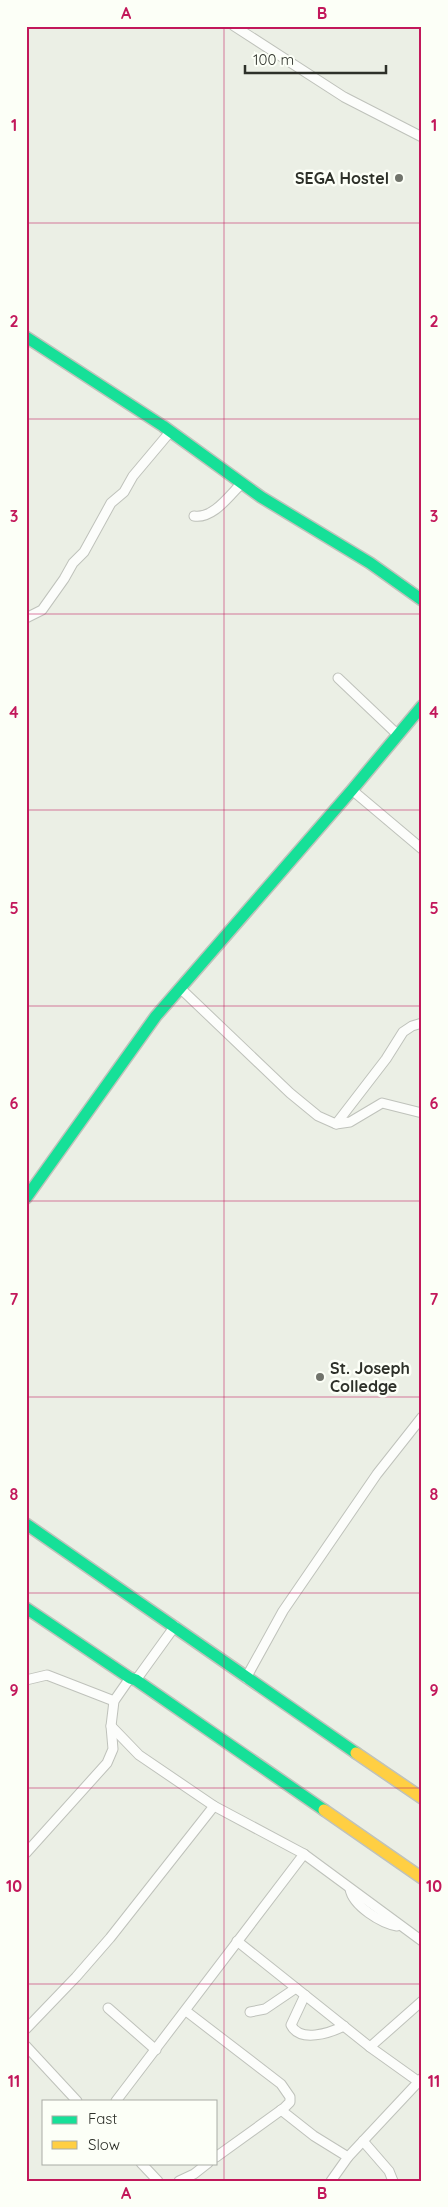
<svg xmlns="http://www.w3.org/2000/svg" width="448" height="2207" font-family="Quicksand,sans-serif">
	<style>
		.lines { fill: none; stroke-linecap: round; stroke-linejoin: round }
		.street-casing { stroke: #bfc2bb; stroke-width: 11 }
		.fast-casing { stroke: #bfc2bb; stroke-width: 14 }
		.slow-casing { stroke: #bfc2bb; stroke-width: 14 }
		.street { stroke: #fcfdfb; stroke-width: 9 }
		.fast { stroke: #16e098; stroke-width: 11 }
		.slow { stroke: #ffcf43; stroke-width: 11 }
		.grid { fill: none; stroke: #c2185b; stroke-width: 1; stroke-opacity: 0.55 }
		.poi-dot { fill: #70736b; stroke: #fcfff7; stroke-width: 2 }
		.labels { text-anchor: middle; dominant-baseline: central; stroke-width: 5; stroke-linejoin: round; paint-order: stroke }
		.poi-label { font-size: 16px; font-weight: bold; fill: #2d3029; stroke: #fcfff7; text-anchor: end }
		.neatline { fill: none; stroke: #c2185b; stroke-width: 2 }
		.grid-label { font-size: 16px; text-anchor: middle; font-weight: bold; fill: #c2185b }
	</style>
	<rect width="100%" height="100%" fill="#ebefe5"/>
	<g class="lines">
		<defs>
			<g id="street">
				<polyline points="234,26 344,97 422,137"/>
				<path d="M194,516C213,519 229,496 241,484"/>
				<polyline points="26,618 42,610 64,579 73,563 84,552 111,503 124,492 133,476 170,432"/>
				<polyline points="338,678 398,735"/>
				<polyline points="352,790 422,849"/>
				<polyline points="180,988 290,1093 318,1116 336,1124 350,1122 382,1103 422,1113"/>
				<polyline points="336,1124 386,1059 403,1032 412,1026 422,1023"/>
				<polyline points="246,1678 283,1611 377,1474 422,1417"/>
				<polyline points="26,1680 47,1675 114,1701"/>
				<polyline points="136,1680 175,1626"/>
				<polyline points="111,1726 139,1755 214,1806 304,1854 422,1941"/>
				<polyline points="26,1853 107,1763 113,1749 111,1726 114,1701 130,1678"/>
				<path d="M350,1889C353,1906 381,1923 397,1926"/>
				<polyline points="237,1941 370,2047 419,2082"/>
				<path d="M305,1995L291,2025C300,2043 330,2033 344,2026"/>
				<polyline points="108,2008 156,2050"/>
				<polyline points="186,2011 281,2084 290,2097 290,2102 284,2108 216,2157"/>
				<polyline points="250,2012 265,2009 296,1988"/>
				<polyline points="26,2029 76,1977 110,1938 214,1806"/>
				<polyline points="26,2046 77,2101"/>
				<polyline points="370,2047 422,2001"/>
				<polyline points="116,2101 304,1854"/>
				<polyline points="281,2110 314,2136 348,2157"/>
				<polyline points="363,2141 389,2171 393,2181"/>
				<polyline points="141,2163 158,2181"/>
				<polyline points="179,2181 194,2174 208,2163"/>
				<polyline points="331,2181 348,2157 422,2078"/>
			</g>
			<g id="fast">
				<polyline points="26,337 163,426 261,497 370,563 422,600"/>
				<polyline points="26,1198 156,1016 352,790 422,706"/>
				<polyline points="26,1524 356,1753"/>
				<polyline points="26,1608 130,1678 136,1680 324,1810"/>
			</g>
			<g id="slow">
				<polyline points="356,1753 422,1798"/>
				<polyline points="324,1810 422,1878"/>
			</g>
		</defs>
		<use href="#street" class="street-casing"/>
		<use href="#fast" class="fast-casing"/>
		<use href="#slow" class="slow-casing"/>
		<use href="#street" class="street"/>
		<use href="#fast" class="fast"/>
		<use href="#slow" class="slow"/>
	</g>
	<path class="grid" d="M224,26V2181M26,223H422M26,419H422M26,614H422M26,810H422M26,1006H422M26,1201H422M26,1397H422M26,1593H422M26,1788H422M26,1984H422"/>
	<g class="poi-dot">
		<circle cx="399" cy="178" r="5"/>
		<circle cx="320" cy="1377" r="5"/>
	</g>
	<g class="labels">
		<g class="poi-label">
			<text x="389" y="178">SEGA Hostel</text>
			<text x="330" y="1368" text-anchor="start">St. Joseph<tspan x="330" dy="18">Colledge</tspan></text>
		</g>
	</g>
	<rect width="448" height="2207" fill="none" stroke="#fcfff7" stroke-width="55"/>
	<rect x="42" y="2100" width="175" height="65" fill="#fcfff7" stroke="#a9aca5"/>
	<rect x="52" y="2116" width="25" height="8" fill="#16e098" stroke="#a9aca5"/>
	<text x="88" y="2124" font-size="15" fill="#2d3029">Fast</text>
	<rect x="52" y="2141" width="25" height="8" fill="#ffcf43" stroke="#a9aca5"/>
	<text x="88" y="2150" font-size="15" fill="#2d3029">Slow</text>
	<path d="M245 65v8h141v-8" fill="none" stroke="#2d3029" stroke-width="2.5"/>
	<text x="253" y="65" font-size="15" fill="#2d3029" stroke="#fcfff7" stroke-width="4" paint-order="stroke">100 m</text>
	<rect x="28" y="28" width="392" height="2152" class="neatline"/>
	<g class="grid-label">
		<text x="126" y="19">A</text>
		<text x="322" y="19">B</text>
		<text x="14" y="131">1</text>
		<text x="434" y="131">1</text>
		<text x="14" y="327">2</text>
		<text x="434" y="327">2</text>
		<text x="14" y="522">3</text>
		<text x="434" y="522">3</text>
		<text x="14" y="718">4</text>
		<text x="434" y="718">4</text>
		<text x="14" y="914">5</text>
		<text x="434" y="914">5</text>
		<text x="14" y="1109">6</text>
		<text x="434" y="1109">6</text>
		<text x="14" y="1305">7</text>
		<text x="434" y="1305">7</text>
		<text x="14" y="1500">8</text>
		<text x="434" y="1500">8</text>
		<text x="14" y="1696">9</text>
		<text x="434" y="1696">9</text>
		<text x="14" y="1892">10</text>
		<text x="434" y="1892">10</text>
		<text x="14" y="2087">11</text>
		<text x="434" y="2087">11</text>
		<text x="126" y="2199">A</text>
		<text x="322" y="2199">B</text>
	</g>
</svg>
